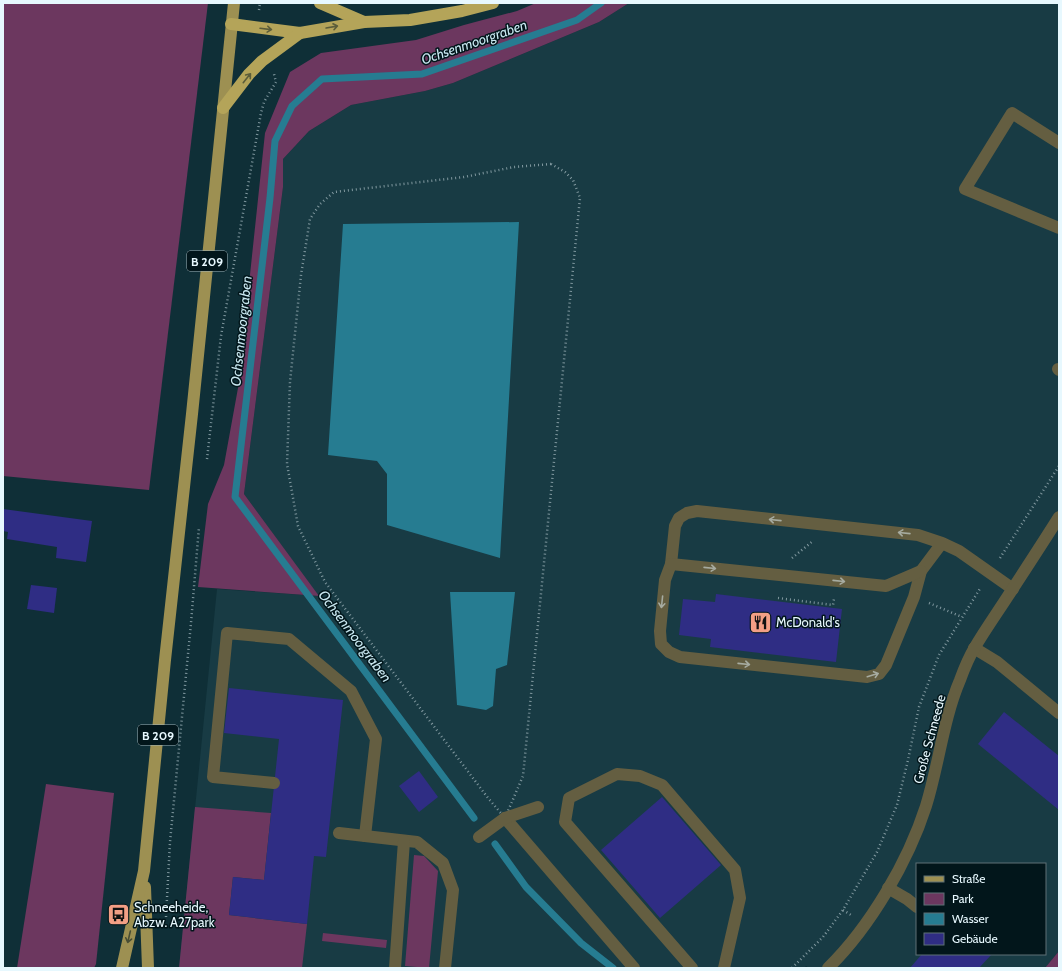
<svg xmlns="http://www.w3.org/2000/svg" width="1062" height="971" font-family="Cabin,sans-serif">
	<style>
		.built { fill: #183b44; fill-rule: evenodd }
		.green { fill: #6c375f }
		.water { fill: #267c91 }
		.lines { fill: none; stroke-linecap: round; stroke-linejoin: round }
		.stream { stroke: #267c91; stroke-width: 7 }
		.building { fill: #2f2d84 }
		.path { stroke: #80989f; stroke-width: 2.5; stroke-dasharray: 1 3; stroke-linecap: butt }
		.service { stroke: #645e41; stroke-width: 12 }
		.minor { stroke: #645e41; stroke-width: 12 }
		.primary { stroke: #9d9052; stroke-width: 12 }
		.motorway { stroke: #b4a459; stroke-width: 12 }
		.oneway { stroke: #5b5d3a }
		.oneway2 { stroke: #a6aba0 }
		.oneway3 { stroke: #484d34 }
		.labels { text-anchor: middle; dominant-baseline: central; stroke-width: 3; stroke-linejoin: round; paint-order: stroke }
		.shield { fill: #02161b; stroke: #a2b4ba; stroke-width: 1 }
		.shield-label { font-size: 12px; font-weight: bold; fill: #e7f8fe }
		.poi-label { font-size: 13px; fill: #e7f8fe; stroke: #02161b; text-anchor: start }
		.street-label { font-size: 13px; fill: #e7f8fe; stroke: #02161b }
		.water-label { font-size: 14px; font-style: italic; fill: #c9e8f1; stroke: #02161b }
	</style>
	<rect width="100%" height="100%" fill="#0f2f37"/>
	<path class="built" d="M629,3H1059V951L1045,968H809L806,966L804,968H179L217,589L318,596L244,494L283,187V159L309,131L351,105L425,91L453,83L599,22ZM917,864H1045V954H917Z"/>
	<g class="green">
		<polygon points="3,3 208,3 149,490 3,476"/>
		<polygon points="536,3 629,3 599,22 453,83 425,91 351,105 309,131 283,159 283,187 244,494 319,596 198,587 208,504 224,465 238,388 265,133 290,72 321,53 416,40 464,25 517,11"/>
		<polygon points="46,784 114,793 96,964 94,968 17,968"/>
		<polygon points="195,807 271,813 264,880 233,877 229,915 307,924 302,968 179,968"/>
		<polygon points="414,855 424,856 438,871 429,968 405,966"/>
		<polygon points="323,933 387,940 386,948 322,941"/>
		<polygon points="1059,951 1059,968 1045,968"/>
	</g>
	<g class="water">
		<polygon points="519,222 500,558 387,525 387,474 377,461 328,455 343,224"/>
		<polygon points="450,592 515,592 507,665 496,669 493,706 486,710 457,705"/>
	</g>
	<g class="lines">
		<g class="stream">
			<polyline points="474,818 235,497 270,198 275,141 292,106 322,79 422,74 577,20 601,3"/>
			<polyline points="495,844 526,887 581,943 613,968"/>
		</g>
	</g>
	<g class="building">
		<polygon points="3,509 92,521 86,562 56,558 57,547 7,539 8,532 3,531"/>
		<polygon points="31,585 57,588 54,613 27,609"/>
		<polygon points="716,594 842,609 836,662 710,647 711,639 679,635 683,599 715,602"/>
		<polygon points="229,688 343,700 326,857 314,856 307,924 229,915 233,877 264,880 279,739 224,733"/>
		<polygon points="1004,712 1059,756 1059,810 978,744"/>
		<polygon points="419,771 438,797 419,812 399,786"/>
		<polygon points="662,797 721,865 660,918 601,850"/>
		<polygon points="922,954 992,954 979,968 910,968"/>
	</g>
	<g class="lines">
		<g class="path">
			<polyline points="259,10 260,3"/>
			<polygon points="551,164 565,172 573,180 580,198 523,776 505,818 488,798 325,582 298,526 287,464 290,382 301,275 310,219 320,204 334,192 464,177 514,167"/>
			<polyline points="207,459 221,336 261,113 264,102 276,82 274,74"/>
			<polyline points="792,558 813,541"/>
			<polyline points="1000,558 1059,466"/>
			<polyline points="778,598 833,605 834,599"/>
			<polyline points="929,603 962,617"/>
			<polyline points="843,910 851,915"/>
			<polyline points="166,917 170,842 191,623 199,527"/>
			<polyline points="792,968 823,937 843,910 877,852 897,805 908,760 919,707 939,655 981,587"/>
		</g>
		<g class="service">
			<polyline points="1059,143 1012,113 965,189 1059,228"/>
			<polyline points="1058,369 1059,370"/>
			<polyline points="942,543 921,571 914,597 886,665 879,674 867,677 680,657 669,652 661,644 660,631 665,580 671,564 675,526 679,518 687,513 697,511 918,535 942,543 959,551 1013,589"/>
			<polyline points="671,564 886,586 921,571"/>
			<polyline points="974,648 997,662 1059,713"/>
			<polyline points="274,783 213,777 227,633 289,639 351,691 376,739 365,836"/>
			<polyline points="505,818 634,968"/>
			<polyline points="339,833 417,842 443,863 453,890 445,968"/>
			<polyline points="479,837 505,818 538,807"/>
			<polyline points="888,888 907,899 917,907"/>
			<polyline points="395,968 404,841"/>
			<polyline points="692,968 565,822 569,798 617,774 640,776 662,785 735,870 740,898 724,968"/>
		</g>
		<path class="minor" d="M828,968C870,927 908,862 926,806C939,764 943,720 960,680C964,669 969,657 975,647C985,630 997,613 1008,596C1025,570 1042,544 1059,517"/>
		<g class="primary">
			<polyline points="145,887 148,968"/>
			<polyline points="122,968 144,871 165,660 192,414 234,3"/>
		</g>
		<g class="motorway">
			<polyline points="320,3 364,22"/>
			<polyline points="231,24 300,33 364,22 410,20 462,11 493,3"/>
			<polyline points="223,108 249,74 262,61 300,33"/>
		</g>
	</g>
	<defs><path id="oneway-shaft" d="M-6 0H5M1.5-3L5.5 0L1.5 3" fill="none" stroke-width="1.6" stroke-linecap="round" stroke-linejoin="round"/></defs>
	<g class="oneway">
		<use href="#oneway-shaft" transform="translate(332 27) rotate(-10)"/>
		<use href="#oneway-shaft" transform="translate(266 29) rotate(7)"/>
		<use href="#oneway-shaft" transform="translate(247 78) rotate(-51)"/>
	</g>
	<g class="oneway2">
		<use href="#oneway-shaft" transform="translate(775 520) rotate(-174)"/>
		<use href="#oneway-shaft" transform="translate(904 533) rotate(-174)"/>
		<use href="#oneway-shaft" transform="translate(710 568) rotate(6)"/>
		<use href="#oneway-shaft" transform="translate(839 581) rotate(6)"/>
		<use href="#oneway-shaft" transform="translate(662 602) rotate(96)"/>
		<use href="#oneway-shaft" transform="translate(744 664) rotate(6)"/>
		<use href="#oneway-shaft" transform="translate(873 675) rotate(-17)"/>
	</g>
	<use class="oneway3" href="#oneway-shaft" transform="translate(129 937) rotate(103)"/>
	<defs>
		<symbol id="restaurant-square" viewBox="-11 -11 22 22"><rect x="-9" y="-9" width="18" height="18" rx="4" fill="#f39f85" stroke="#02161b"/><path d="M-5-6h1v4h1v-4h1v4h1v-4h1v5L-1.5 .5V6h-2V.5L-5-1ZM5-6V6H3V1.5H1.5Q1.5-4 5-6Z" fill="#111"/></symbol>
		<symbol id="bus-square" viewBox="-11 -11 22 22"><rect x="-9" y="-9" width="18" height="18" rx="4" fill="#f39f85" stroke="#02161b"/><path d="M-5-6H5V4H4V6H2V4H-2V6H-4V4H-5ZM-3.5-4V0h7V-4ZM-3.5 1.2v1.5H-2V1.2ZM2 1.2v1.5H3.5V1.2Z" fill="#111"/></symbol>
	</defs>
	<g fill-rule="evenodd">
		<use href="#restaurant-square" x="748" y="610" width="25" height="25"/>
		<use href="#bus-square" x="106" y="902" width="25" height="25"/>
	</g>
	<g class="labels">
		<g class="shield">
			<rect x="187" y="251" width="40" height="20" rx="3"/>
			<rect x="138" y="725" width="40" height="20" rx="3"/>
		</g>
		<g class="shield-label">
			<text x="207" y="261">B 209</text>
			<text x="158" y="735">B 209</text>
		</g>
		<g class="poi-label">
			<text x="776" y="622">McDonald's</text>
			<text x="134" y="907">Schneeheide,<tspan x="134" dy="15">Abzw. A27park</tspan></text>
		</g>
		<g class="street-label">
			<text transform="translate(929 739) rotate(-75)">Große Schneede</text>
		</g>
		<g class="water-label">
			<text transform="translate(474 42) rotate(-19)">Ochsenmoorgraben</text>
			<text transform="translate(241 331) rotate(-84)">Ochsenmoorgraben</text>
			<text transform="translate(355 636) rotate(53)">Ochsenmoorgraben</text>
		</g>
	</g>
	<rect width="1062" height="971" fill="none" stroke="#e7f8fe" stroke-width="8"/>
	<rect x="916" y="863" width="130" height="92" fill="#02161b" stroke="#5e7076"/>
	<rect x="924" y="876" width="20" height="6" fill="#9d9052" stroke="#5e7076"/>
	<text x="952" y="883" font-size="12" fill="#e7f8fe">Straße</text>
	<rect x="924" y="893" width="20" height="12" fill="#6c375f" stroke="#5e7076"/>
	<text x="952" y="903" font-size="12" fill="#e7f8fe">Park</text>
	<rect x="924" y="913" width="20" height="12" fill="#267c91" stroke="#5e7076"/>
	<text x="952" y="923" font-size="12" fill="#e7f8fe">Wasser</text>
	<rect x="924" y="933" width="20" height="12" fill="#2f2d84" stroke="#5e7076"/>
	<text x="952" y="943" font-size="12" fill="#e7f8fe">Gebäude</text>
</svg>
